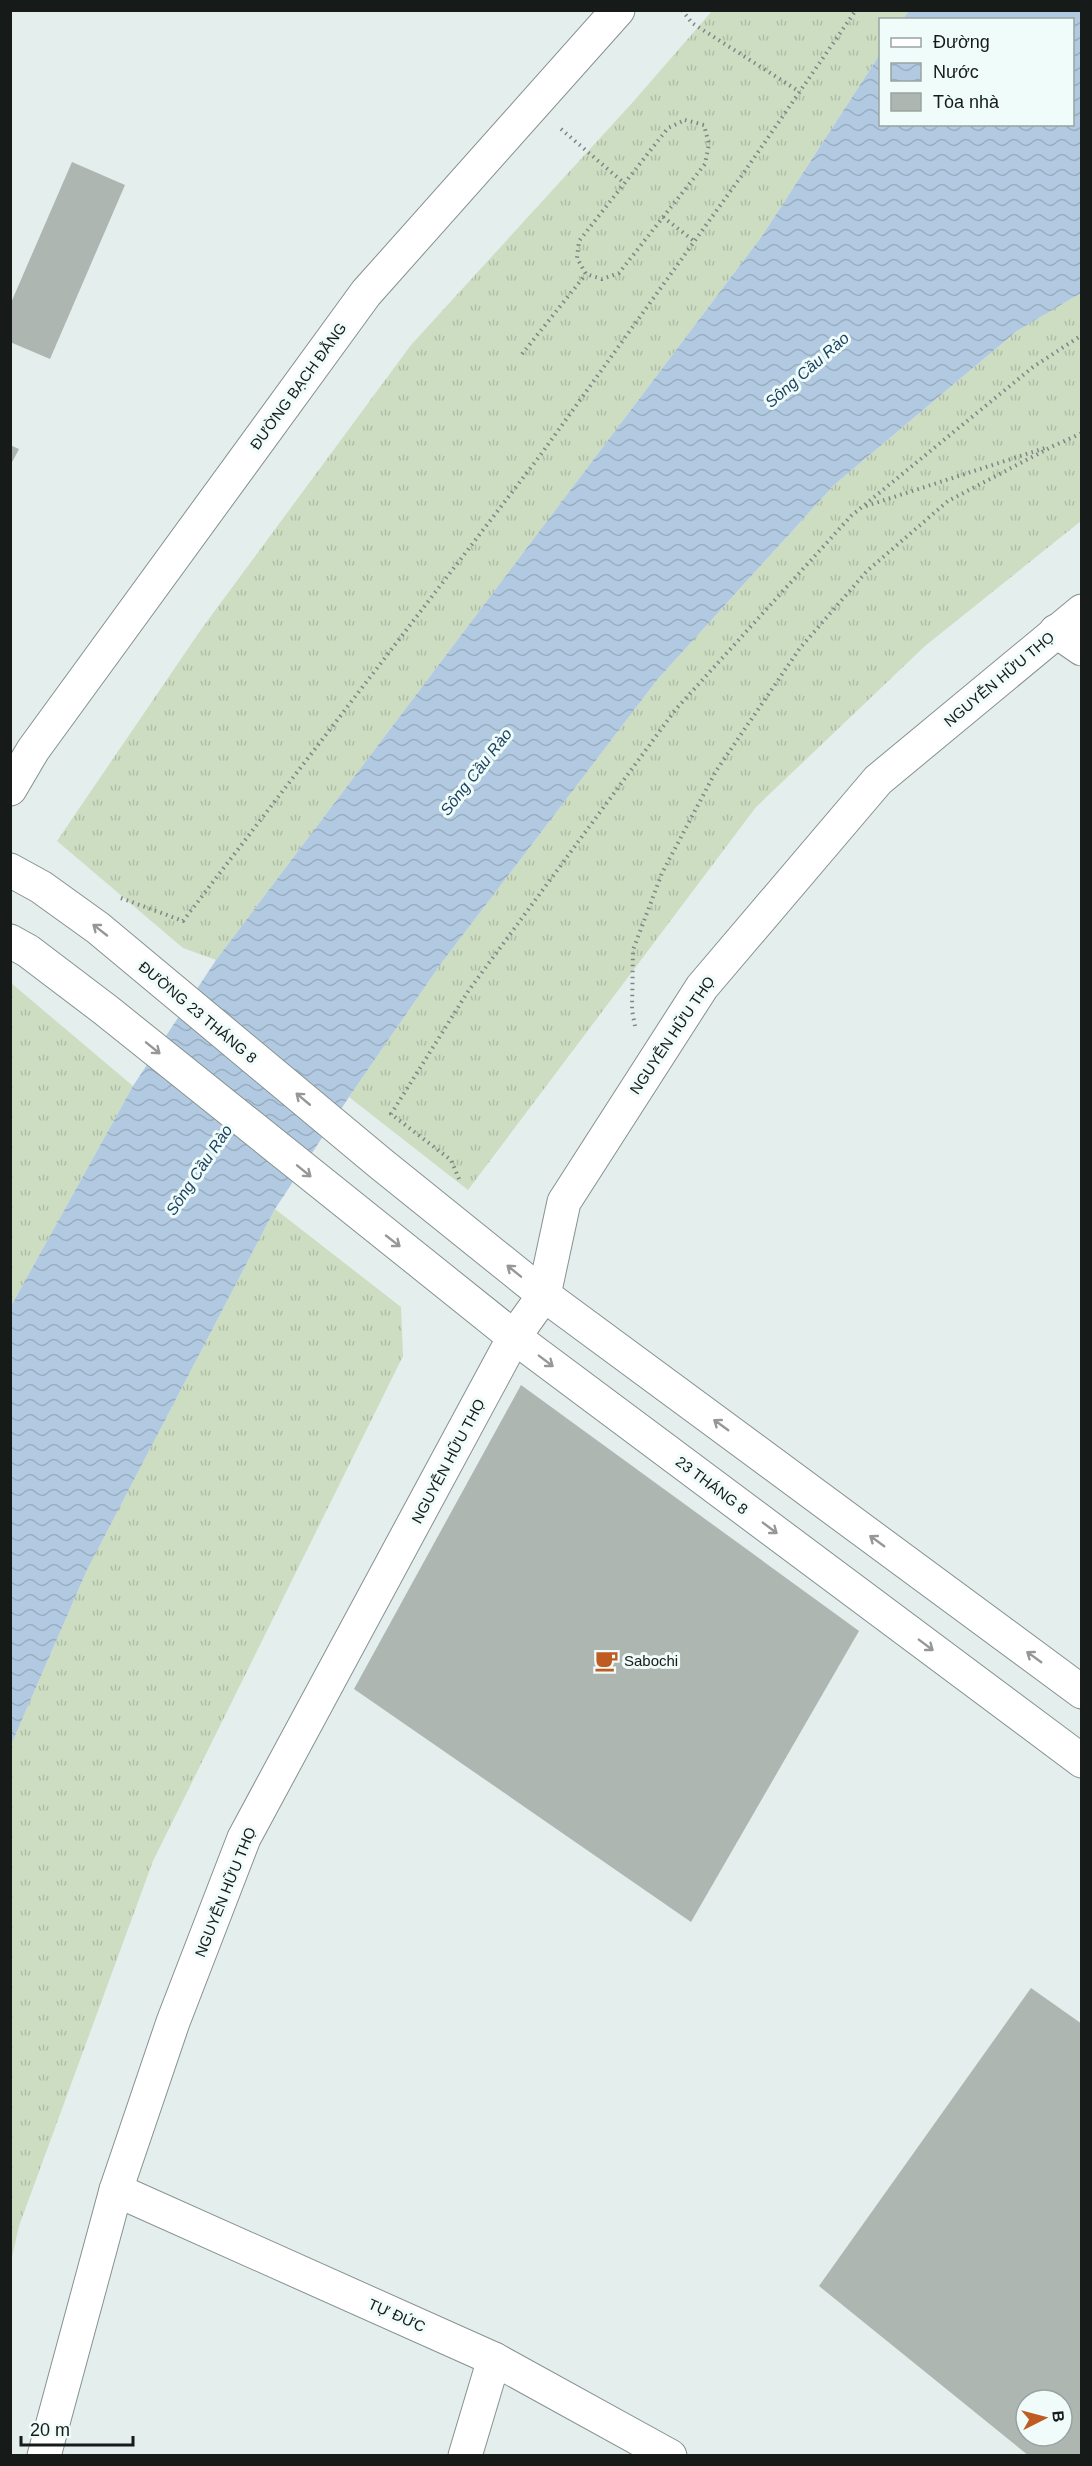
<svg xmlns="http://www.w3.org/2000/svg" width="1092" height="2466" font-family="Arial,sans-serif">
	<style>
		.grass { fill: url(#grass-tufts) }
		.water { fill: url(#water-waves) }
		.building { fill: #adb6b1; fill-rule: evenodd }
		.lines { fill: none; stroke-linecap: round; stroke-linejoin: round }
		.minor-casing { stroke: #869190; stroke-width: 35 }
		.path { stroke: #7f8685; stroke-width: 4; stroke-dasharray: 1.5 4.5; stroke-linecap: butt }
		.minor { stroke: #fff; stroke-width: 33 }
		.oneway { stroke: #969898 }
		.labels { text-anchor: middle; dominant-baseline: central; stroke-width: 6; stroke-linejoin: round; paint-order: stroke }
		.street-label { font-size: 15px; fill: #161a19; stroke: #f0fcfa }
		.poi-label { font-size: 15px; fill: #161a19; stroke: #f0fcfa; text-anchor: start }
		.water-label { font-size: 16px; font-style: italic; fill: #183f5f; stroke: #f0fcfa }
	</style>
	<defs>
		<pattern id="grass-tufts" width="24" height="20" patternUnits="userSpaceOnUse" patternTransform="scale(1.5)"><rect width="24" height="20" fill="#cdddc2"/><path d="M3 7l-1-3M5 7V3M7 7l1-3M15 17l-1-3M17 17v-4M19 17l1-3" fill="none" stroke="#afbda6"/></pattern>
		<pattern id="water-waves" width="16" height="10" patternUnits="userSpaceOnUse" patternTransform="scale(1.5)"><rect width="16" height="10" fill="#b2cae1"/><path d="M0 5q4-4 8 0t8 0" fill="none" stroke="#98adc0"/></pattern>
	</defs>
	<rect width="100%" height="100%" fill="#e3eeed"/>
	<g class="grass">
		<polygon points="712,11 909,11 903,19 880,20 880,54 762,236 216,960 183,948 57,841 200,631 411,345 633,102"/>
		<polygon points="1081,293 1081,521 925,646 756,807 468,1190 349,1097 440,965 657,680 834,485 1017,331"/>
		<polygon points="11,983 133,1086 11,1306"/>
		<polygon points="275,1209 401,1307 403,1356 153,1861 19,2226 11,2261 11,1745 87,1570"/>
	</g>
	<polygon class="water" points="909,11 1081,11 1081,293 1017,331 834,485 657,680 440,965 349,1097 275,1209 87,1570 11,1745 11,1306 133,1086 216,960 762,236 880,54 880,124 1072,124 1072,20 903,19"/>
	<g class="building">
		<polygon points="72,162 125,185 50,359 10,342 10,305"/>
		<polygon points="10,445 19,449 10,466"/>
		<polygon points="521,1385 859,1631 691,1922 354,1689"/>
		<path d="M1031,1988L1082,2024V2456H1029L819,2286ZM1026,2400H1062V2436H1026Z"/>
	</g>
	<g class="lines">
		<defs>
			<g id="minor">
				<polyline points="1056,631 1082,649"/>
				<polyline points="10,789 33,750 366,293 618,10"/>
				<polyline points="10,870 41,887 98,928 380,1163 544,1295 1082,1692"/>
				<polyline points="10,941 28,951 107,1011 514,1337 1082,1761"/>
				<polyline points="116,2190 494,2359 670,2456"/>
				<polyline points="44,2456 116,2190 173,2022 244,1838 514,1337 544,1295 564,1202 702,987 878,780 1082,611"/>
				<polyline points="465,2456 494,2359"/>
			</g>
		</defs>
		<use href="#minor" class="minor-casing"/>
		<g class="path">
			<polyline points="682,10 692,23 800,92"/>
			<polygon points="685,120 704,125 709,144 705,164 619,273 602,279 586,274 577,258 579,241 668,128"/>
			<polyline points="561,129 624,183"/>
			<polyline points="663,217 694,241"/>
			<polyline points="522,354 586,274"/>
			<polyline points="1058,444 1082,433"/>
			<polyline points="866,506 1045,448"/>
			<polyline points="121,898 183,921 539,457 745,171 856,10"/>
			<polyline points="635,1026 632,1010 633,950 662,873 716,771 800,648 867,571 948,501 1057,444"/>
			<polyline points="459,1179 451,1160 391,1114 469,990 676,709 851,516 1033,367 1082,335"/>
		</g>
		<use href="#minor" class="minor"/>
	</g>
	<defs><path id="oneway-shaft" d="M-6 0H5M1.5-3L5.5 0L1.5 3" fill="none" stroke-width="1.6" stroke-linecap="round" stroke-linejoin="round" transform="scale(1.5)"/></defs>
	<g class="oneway">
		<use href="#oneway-shaft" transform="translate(100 930) rotate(-142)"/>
		<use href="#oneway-shaft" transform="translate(153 1048) rotate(39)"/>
		<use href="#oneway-shaft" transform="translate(303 1099) rotate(-140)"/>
		<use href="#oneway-shaft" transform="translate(304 1171) rotate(39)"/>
		<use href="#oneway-shaft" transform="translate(393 1241) rotate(38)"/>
		<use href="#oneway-shaft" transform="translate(514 1271) rotate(-141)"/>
		<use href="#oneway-shaft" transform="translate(546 1361) rotate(37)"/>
		<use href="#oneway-shaft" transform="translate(721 1425) rotate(-144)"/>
		<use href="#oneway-shaft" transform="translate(770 1528) rotate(37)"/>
		<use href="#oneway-shaft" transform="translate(877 1541) rotate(-144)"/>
		<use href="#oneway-shaft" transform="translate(926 1645) rotate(37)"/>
		<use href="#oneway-shaft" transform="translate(1034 1657) rotate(-144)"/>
	</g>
	<defs>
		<symbol id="cafe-bare" viewBox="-9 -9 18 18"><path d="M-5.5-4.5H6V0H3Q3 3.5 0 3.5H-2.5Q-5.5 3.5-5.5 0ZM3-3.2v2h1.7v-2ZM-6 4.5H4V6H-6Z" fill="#bf5c21" stroke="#f0fcfa" stroke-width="2.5" paint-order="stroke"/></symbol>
	</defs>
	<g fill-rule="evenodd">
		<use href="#cafe-bare" x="590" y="1644" width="33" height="33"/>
	</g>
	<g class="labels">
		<g class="street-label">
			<text transform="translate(298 386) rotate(-54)">ĐƯỜNG BẠCH ĐẰNG</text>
			<text transform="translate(999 679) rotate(-40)">NGUYỄN HỮU THỌ</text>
			<text transform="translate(198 1012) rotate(40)">ĐƯỜNG 23 THÁNG 8</text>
			<text transform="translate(672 1035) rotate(-56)">NGUYỄN HỮU THỌ</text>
			<text transform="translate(448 1461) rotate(-62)">NGUYỄN HỮU THỌ</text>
			<text transform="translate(712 1485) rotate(37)">23 THÁNG 8</text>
			<text transform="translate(225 1892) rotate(-68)">NGUYỄN HỮU THỌ</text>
			<text transform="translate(397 2315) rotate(24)">TỰ ĐỨC</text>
		</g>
		<g class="poi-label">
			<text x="624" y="1660">Sabochi</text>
		</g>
		<g class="water-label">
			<text transform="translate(807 370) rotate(-41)">Sông Cầu Rào</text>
			<text transform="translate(476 772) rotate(-52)">Sông Cầu Rào</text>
			<text transform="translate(199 1170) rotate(-56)">Sông Cầu Rào</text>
		</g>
	</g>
	<rect width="1092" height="2466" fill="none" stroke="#161a19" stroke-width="24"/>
	<rect x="879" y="18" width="195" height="108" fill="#f0fcfa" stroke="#99a2a0" stroke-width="1.5"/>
	<rect x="891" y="38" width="30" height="9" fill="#ffffff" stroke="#99a2a0" stroke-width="1.5"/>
	<text x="933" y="48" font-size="18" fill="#161a19">Đường</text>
	<rect x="891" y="63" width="30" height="18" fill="url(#water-waves)" stroke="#99a2a0" stroke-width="1.5"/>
	<text x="933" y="78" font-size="18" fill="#161a19">Nước</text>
	<rect x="891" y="93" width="30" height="18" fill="#adb6b1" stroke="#99a2a0" stroke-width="1.5"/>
	<text x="933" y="108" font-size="18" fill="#161a19">Tòa nhà</text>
	<g transform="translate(1044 2418) rotate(84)"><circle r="28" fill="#f0fcfa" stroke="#99a2a0" stroke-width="1.5"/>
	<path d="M0-4.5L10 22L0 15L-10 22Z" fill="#bf5c21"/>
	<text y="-9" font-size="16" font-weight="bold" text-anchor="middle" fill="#161a19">B</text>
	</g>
	<path d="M21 2436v9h112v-9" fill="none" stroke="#161a19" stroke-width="3"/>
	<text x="30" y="2436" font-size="18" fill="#161a19" stroke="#f0fcfa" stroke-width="4.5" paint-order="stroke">20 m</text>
</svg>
